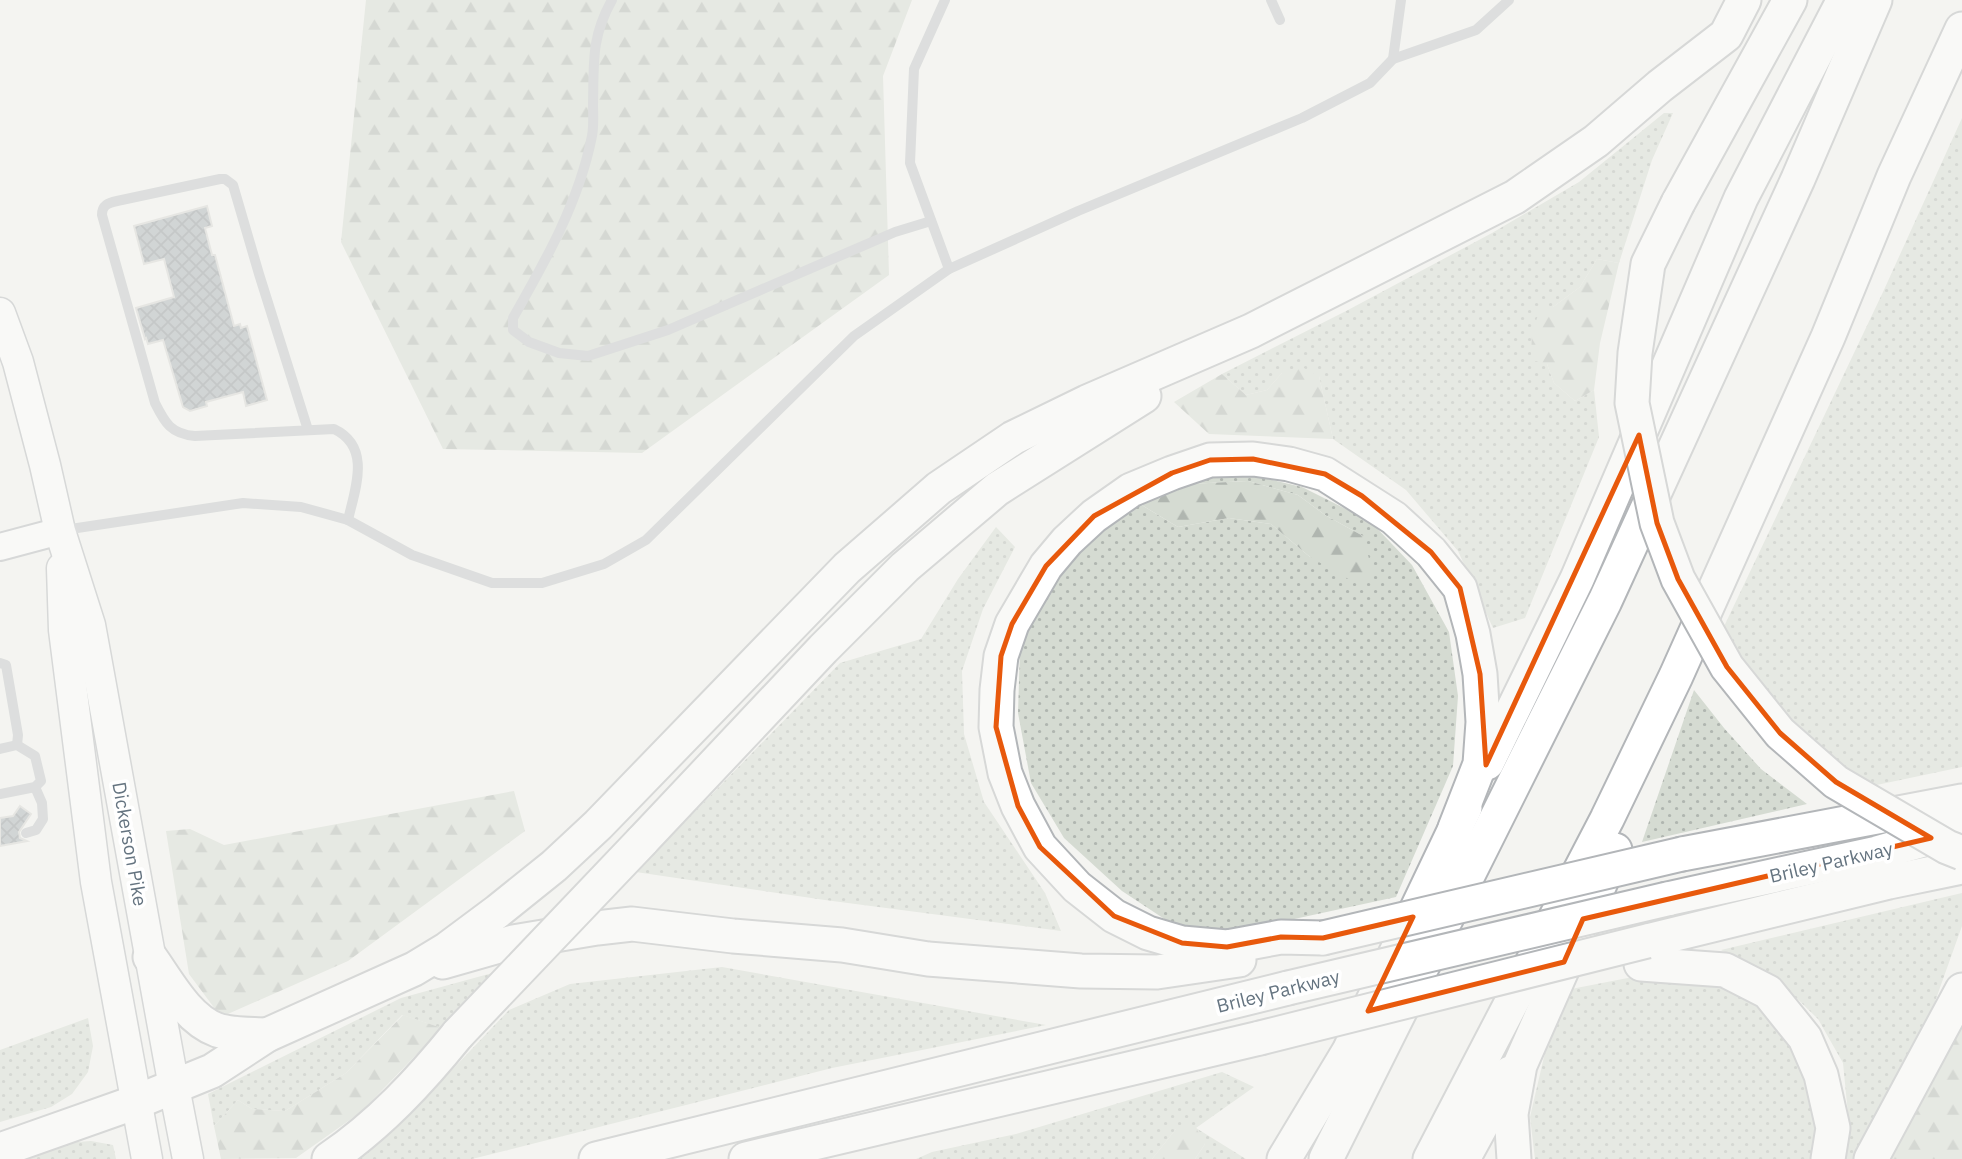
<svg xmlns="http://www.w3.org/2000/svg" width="1962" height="1159" font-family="'IBM Plex Sans',sans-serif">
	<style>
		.green { fill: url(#green-dots) }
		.forest { fill: url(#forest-firs) }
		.building { fill: url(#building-cross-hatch); stroke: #d6d6d3; stroke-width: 2 }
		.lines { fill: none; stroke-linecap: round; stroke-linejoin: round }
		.secondary-casing { stroke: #b3b7bb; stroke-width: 30 }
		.primary-casing { stroke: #b3b7ba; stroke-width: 33 }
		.highway-casing { stroke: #b3b6b9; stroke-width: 37 }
		.lane { stroke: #c0c4c7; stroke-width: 10 }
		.secondary { stroke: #fff; stroke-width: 26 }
		.primary { stroke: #fff; stroke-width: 30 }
		.highway { stroke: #fff; stroke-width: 33 }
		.highway-bridge-casing { stroke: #b3b6b9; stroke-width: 37; stroke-linecap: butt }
		.highway-bridge { stroke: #fff; stroke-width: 33 }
		.marked { fill: none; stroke: #e8590c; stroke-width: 5; stroke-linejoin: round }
		.labels { text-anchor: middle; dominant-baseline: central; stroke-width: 7; stroke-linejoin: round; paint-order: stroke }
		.street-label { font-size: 19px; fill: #657480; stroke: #fff }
	</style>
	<defs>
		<pattern id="green-dots" width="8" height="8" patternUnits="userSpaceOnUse" patternTransform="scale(1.75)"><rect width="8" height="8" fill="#d5dbd2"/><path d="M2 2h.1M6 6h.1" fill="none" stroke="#b0b6b0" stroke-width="1.8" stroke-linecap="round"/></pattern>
		<pattern id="forest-firs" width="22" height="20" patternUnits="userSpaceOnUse" patternTransform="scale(1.75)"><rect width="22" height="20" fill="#d5dbd2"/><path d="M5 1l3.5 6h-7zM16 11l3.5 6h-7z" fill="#b0b6b0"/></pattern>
		<pattern id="building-cross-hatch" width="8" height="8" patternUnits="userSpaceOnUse" patternTransform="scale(1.75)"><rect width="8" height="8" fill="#a7afb3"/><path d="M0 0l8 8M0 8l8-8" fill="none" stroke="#8c9397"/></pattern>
	</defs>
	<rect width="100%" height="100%" fill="#f4f4f1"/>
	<g class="green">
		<polygon points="1664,113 1673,113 1652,160 1619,263 1597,259 1580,287 1553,307 1547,364 1554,383 1575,401 1594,390 1599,437 1525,618 1493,628 1458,551 1406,490 1333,439 1319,376 1282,373 1267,390 1246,395 1222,374 1348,310 1492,233 1579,182"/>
		<polygon points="1962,118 1962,767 1867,787 1802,741 1719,637 1883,292"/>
		<polygon points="1243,473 1302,487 1370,521 1412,565 1449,632 1458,696 1453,766 1396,897 1271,924 1213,931 1169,922 1122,891 1064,838 1031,783 1018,713 1020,649 1036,597 1086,535 1135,501 1178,527 1229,518 1271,524 1310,557 1363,536 1325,515 1298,495 1248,481 1188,484 1186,479"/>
		<polygon points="996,527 1015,547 983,609 962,671 964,734 984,802 1045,893 1061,931 825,900 636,872 840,663 921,639 958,579"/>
		<polygon points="1694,690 1724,728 1761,769 1807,804 1642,842"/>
		<polygon points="1962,893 1962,926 1932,1010 1857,1159 1842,1159 1849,1124 1843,1063 1818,1019 1777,979 1721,950"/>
		<polygon points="722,967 1046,1025 832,1068 472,1159 353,1159 370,1149 450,1072 509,1010 570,984"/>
		<polygon points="496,972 442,1028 402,1015 346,1073 285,1111 252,1109 238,1100 214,1126 208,1094 401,998"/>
		<polygon points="1701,976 1765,1007 1810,1072 1820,1135 1813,1159 1535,1159 1530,1117 1550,1031 1566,990 1633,977"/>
		<polygon points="88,1018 93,1046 88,1072 72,1094 51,1107 0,1122 0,1050"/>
		<polygon points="1222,1072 1254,1087 1196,1128 1246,1159 1195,1159 1205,1144 1176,1129 1152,1159 916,1159 932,1152 1016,1134"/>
		<polygon points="91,1141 113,1145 116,1159 13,1159 64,1143"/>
	</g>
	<g class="forest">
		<polygon points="366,0 912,0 883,76 889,275 642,453 443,449 341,242"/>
		<polygon points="1597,259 1619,263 1600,343 1594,390 1575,401 1554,383 1547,364 1531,360 1532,332 1541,307 1553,307 1580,287"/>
		<polygon points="1302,367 1319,376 1333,439 1209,434 1174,402 1222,374 1246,395 1267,390 1282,373"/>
		<polygon points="1248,481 1298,495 1325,515 1363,536 1373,574 1357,584 1310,557 1271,524 1229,518 1178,527 1135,501 1189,484"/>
		<polygon points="514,791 525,831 348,961 221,1017 189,974 166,831 190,829 224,845"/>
		<polygon points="1962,1010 1962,1159 1887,1159"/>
		<polygon points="403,1015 442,1028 361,1112 296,1158 221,1159 214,1126 238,1100 252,1109 285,1111 346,1073"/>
		<polygon points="1196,1128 1205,1144 1195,1159 1152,1159 1176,1129"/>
	</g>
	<g class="building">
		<polygon points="207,206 212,226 205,228 212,255 215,255 234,326 240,324 241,328 247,326 267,400 246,406 243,392 206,402 207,406 190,411 183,407 163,340 148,344 146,338 145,339 136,308 174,297 164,259 144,264 134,226"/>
		<polygon points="20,806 31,814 19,832 20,838 27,841 0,846 0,818 13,816"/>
	</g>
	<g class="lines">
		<defs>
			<polyline id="secondary" points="0,547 60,531"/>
			<g id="primary">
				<polyline points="0,313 18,362 45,465 60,531 90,625 174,1087 188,1159"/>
				<polyline points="62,568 64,630 96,882 147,1159"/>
			</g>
			<g id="highway">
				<polyline points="1678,203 1790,0"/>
				<polyline points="1487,763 1577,579 1741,198 1839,9 1848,0"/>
				<polyline points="642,841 823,649 905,567 997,489 1144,396"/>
				<polyline points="1682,854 1962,801"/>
				<polyline points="1667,899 1877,853 1962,829"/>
				<polyline points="1323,938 1281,937 1227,947 1182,943 1148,933 1114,916 1077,887 1040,847 1018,806 1005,773 996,727 997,690 1001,656 1012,624 1046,566 1067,541 1094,516 1131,490 1172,473 1210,460 1253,459 1289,464 1325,474 1394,518 1431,552 1460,588 1473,634 1480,674 1483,722 1480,764 1455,828"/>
				<polyline points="1647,941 1889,882 1962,867"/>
				<path d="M150,957C168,982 187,1019 217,1030C232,1035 251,1034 267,1035"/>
				<polyline points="443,962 513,942 597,928 632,924 733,936 842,945 928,959 1081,971 1157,972 1239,960"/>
				<polyline points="1641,964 1725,970 1768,992 1805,1038 1821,1075 1833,1128 1828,1159"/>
				<polyline points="0,1150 136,1102 212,1071 267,1035 414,969 447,949 498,911 554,866 598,825 847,568 939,488 1013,438 1087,402 1251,331 1515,197 1596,141 1660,86 1726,35 1744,0"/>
				<path d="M329,1159C379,1125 420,1081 458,1034"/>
				<polyline points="596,1159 1288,988"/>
				<polyline points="746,1159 1260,1038"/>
				<polyline points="1284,1159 1349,1051 1465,808"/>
				<polyline points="1326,1159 1605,601 1798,179 1875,0"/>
				<polyline points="1430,1159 1607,819 1676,676 1828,337 1894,176 1962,29"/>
				<polyline points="1463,1159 1510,1073"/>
				<polyline points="1514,1159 1511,1114 1520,1065 1615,850"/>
				<polyline points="1871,1159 1962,990"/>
			</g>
		</defs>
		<use href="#secondary" class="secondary-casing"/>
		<use href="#primary" class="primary-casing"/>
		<use href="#highway" class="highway-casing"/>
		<g class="lane">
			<path d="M612,0C591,37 594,63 593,104C593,114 594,126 592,136C579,202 546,260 513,318V330L529,342L559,353L588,356L668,330L895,232L931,221"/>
			<polyline points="945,0 914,69 910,163 949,269"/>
			<polyline points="1271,0 1280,20"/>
			<polyline points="1393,59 1401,0"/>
			<path d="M308,430L259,274L233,185L225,179H220L117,201C108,203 102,205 102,215L155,403C165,423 171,434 195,436L334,429C372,447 355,489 348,520"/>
			<polyline points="64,530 243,503 301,507 348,520 412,555 492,583 542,583 604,564 646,540 854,336 949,269 1078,211 1302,118 1370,83 1393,59 1476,30 1509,0"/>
			<polyline points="0,663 6,665 18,735 17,745"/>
			<polyline points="0,749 17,745 35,756 41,781 35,787 0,794"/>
			<polyline points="26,833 36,830 43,819 42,803 35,787"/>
		</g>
		<use href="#secondary" class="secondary"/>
		<use href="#primary" class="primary"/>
		<use href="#highway" class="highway"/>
		<defs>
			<g id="highway-bridge">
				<polyline points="1678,203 1648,264 1635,353 1632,403 1657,523 1678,579 1727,667 1780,733 1836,782 1947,847 1962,853"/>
				<polyline points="1323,938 1682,854"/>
				<polyline points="1288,988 1667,899"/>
				<polyline points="458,1034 642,841"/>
				<polyline points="1260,1038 1647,941"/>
			</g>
		</defs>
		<use href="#highway-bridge" class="highway-bridge-casing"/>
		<use href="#highway-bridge" class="highway-bridge"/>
	</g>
	<path d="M0 0H1962V1159H0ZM1639,435L1657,523L1678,579L1727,667L1780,733L1836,782L1931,838L1583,919L1564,962L1368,1011L1413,917L1323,938L1281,937L1227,947L1182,943L1114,916L1040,847L1018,806L996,727L1001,656L1012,624L1046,566L1094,516L1172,473L1210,460L1253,459L1325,474L1362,496L1431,552L1460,588L1480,674L1486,765Z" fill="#f4f4f1" fill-opacity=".55" fill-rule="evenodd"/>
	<path class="marked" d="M1639,435L1657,523L1678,579L1727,667L1780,733L1836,782L1931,838L1583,919L1564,962L1368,1011L1413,917L1323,938L1281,937L1227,947L1182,943L1114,916L1040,847L1018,806L996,727L1001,656L1012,624L1046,566L1094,516L1172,473L1210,460L1253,459L1325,474L1362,496L1431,552L1460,588L1480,674L1486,765Z"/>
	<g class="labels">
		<g class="street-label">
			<text transform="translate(130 844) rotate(80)">Dickerson Pike</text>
			<text transform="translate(1831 862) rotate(-13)">Briley Parkway</text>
			<text transform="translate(1278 991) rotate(-14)">Briley Parkway</text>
		</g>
	</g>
</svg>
